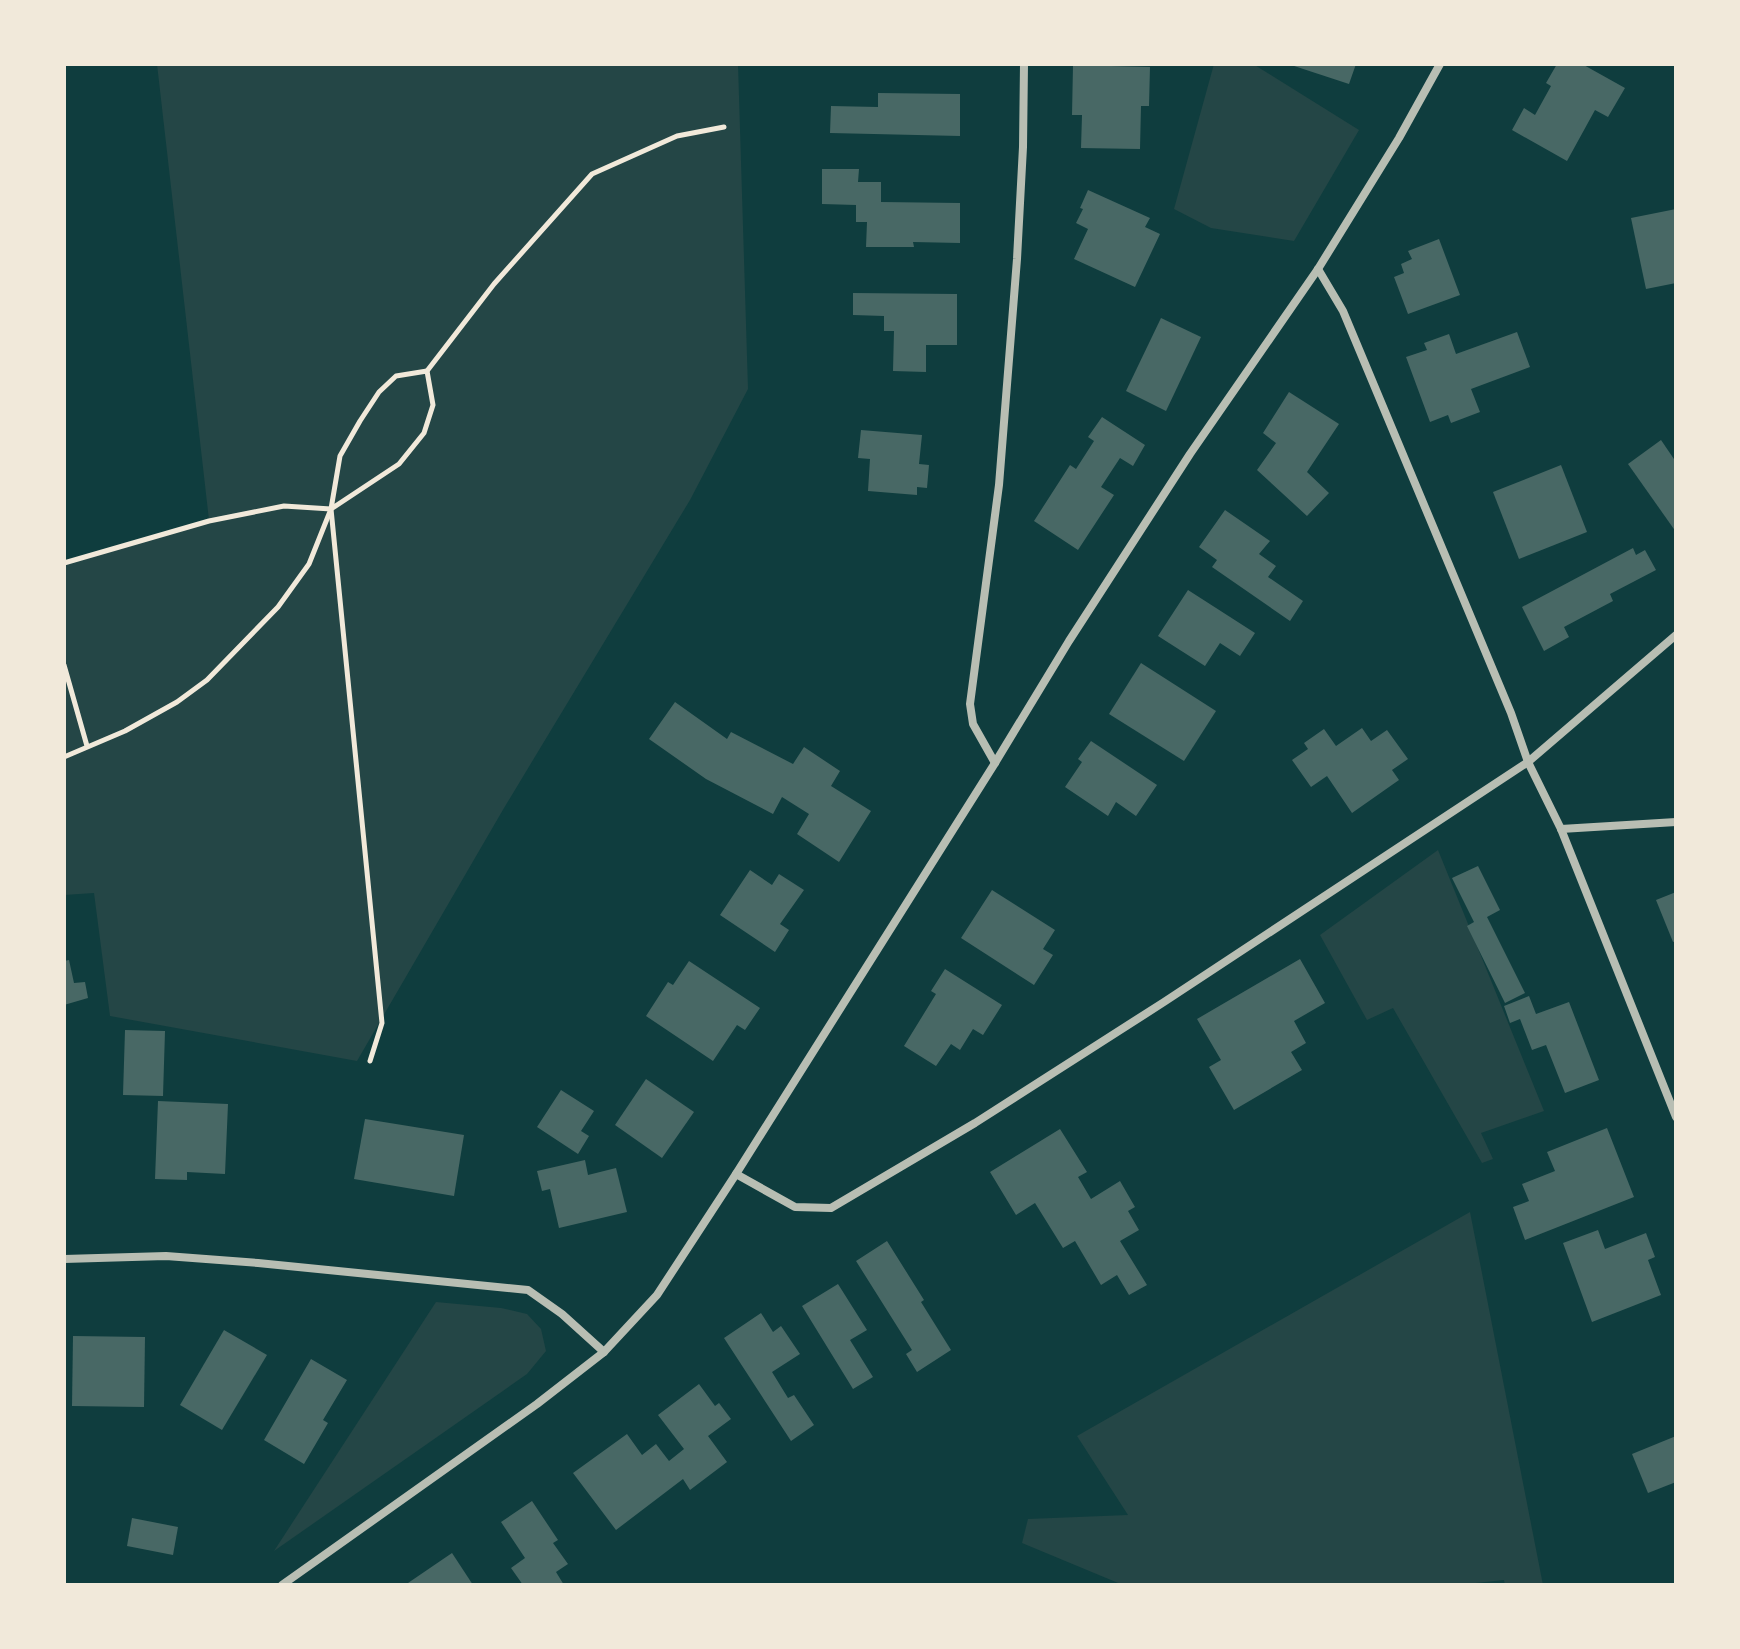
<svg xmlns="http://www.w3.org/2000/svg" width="1740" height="1649" font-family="'Fira Sans Condensed',sans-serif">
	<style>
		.green { fill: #244646 }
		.building { fill: #486865 }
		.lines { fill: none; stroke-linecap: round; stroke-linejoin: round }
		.path { stroke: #f1e9da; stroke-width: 5 }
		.minor { stroke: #b8beb3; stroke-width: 8 }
	</style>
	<rect width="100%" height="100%" fill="#0f3d3e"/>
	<g class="green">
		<polygon points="157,64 738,64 748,389 690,500 504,808 357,1061 110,1016 94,893 64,895 64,563 209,520"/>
		<polygon points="1214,64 1253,64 1359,130 1294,241 1211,228 1174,209"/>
		<polygon points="1438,850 1544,1111 1481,1133 1493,1159 1482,1163 1393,1008 1367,1020 1320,935"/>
		<polygon points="1470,1212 1543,1585 1505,1585 1504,1580 1457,1585 1123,1585 1022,1543 1028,1519 1128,1515 1077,1436"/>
		<polygon points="436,1302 501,1308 527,1314 541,1329 546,1351 527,1374 274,1551"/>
	</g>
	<g class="building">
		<polygon points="1288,64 1356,64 1349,84"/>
		<polygon points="1557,64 1582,64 1625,88 1608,117 1595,110 1567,161 1512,130 1524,108 1535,115 1551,86 1546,83"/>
		<polygon points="1073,65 1150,67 1149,106 1141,106 1140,149 1081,148 1082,115 1072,115"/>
		<polygon points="878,93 960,94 960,136 830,133 831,106 878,107"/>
		<polygon points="822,169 859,169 858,182 881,182 881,202 960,203 960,243 913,242 914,247 866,247 867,222 856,222 856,205 822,204"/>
		<polygon points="1088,190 1150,218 1145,227 1160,234 1135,287 1074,259 1088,229 1076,223 1083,209 1080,208"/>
		<polygon points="1676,209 1676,283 1646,289 1631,218"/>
		<polygon points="1439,239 1460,295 1408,314 1394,277 1404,273 1401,264 1412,259 1408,251"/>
		<polygon points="853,293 957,294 957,345 926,345 926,372 893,371 894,331 884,331 884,316 853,315"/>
		<polygon points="1161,318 1201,337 1166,411 1126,391"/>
		<polygon points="1517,332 1530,367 1471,389 1480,412 1451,423 1448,415 1430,422 1406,357 1427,350 1424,343 1449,334 1456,354"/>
		<polygon points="1289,392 1339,424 1307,472 1329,493 1307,516 1257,470 1276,443 1263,433"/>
		<polygon points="1102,417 1145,445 1133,466 1120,458 1101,487 1114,495 1078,550 1034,521 1070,465 1076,469 1094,441 1088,437"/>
		<polygon points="861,430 922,435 919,464 929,465 927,488 917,487 917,495 868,491 870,459 858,458"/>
		<polygon points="1661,440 1676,462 1676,532 1628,464"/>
		<polygon points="1561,465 1587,532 1519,559 1493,492"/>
		<polygon points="1225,510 1270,541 1259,554 1276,566 1268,577 1303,601 1290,621 1212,567 1217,560 1199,547"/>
		<polygon points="1633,548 1636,555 1645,550 1656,570 1610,594 1613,601 1564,627 1569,637 1544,651 1522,607"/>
		<polygon points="1188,590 1255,633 1240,656 1220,643 1205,666 1158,636"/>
		<polygon points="1141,663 1216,711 1184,761 1109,714"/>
		<polygon points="675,702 727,739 731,732 793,764 804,747 840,771 831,786 871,811 839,862 797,834 809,814 782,797 773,814 706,779 649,739"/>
		<polygon points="1362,728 1371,741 1387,730 1408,759 1392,770 1399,780 1352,813 1327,776 1311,787 1292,760 1308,749 1304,743 1324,729 1336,746"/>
		<polygon points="1091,741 1157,785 1136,816 1116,802 1108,816 1065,787 1082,762 1078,759"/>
		<polygon points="1478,866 1500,910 1487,917 1525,993 1505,1003 1467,926 1474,922 1452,878"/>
		<polygon points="750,870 772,885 779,874 804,890 780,924 789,930 775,952 720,915"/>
		<polygon points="992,890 1055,930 1043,949 1053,955 1034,985 961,938"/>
		<polygon points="1676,892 1676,941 1673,942 1656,900"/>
		<polygon points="1300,959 1325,1003 1294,1021 1306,1043 1291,1052 1302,1070 1234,1110 1209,1067 1221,1060 1197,1019"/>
		<polygon points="69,960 74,983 85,982 88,998 64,1005 64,961"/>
		<polygon points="689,961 760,1008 745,1030 737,1025 713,1061 646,1016 668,982 673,985"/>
		<polygon points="945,969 1002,1005 983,1035 973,1029 960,1050 951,1044 936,1066 904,1046 936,994 931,991"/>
		<polygon points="1529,996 1536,1014 1569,1002 1599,1080 1565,1093 1546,1045 1532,1050 1520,1019 1510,1023 1504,1006"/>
		<polygon points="125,1030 165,1031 163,1096 123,1095"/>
		<polygon points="646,1079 694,1112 662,1158 615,1125"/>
		<polygon points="561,1090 594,1111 581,1131 589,1136 578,1154 537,1127"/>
		<polygon points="158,1101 228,1104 225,1174 187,1172 187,1180 155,1179"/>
		<polygon points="365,1119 464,1135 454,1196 354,1179"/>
		<polygon points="1607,1128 1634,1197 1525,1240 1513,1207 1529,1201 1522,1184 1555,1171 1547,1152"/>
		<polygon points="1060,1129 1087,1172 1078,1177 1091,1199 1120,1181 1135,1207 1128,1211 1139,1230 1120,1241 1147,1285 1129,1295 1117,1275 1101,1285 1075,1241 1063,1248 1035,1203 1016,1215 990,1172"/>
		<polygon points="585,1160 588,1175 616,1168 627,1212 559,1228 550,1189 542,1191 537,1171"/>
		<polygon points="1598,1230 1605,1249 1646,1233 1655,1257 1648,1260 1661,1295 1592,1322 1563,1243"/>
		<polygon points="887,1241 924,1300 921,1302 951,1350 917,1372 906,1354 912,1350 856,1261"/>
		<polygon points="838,1284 867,1330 850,1340 873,1377 853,1389 802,1306"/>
		<polygon points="761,1313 773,1332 781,1326 800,1354 772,1372 788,1398 794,1395 814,1425 791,1441 724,1338"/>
		<polygon points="224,1330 267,1355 222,1430 180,1405"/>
		<polygon points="73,1336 145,1337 144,1407 72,1406"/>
		<polygon points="311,1359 347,1380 323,1420 328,1423 304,1464 264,1440"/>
		<polygon points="699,1384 715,1406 719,1403 731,1419 708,1436 727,1462 690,1490 683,1479 616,1530 573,1473 627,1434 642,1455 656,1444 669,1461 684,1449 658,1415"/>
		<polygon points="1676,1436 1676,1482 1648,1493 1632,1454"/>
		<polygon points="532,1501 558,1540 553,1543 568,1564 556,1572 564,1585 523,1585 511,1568 525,1558 501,1522"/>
		<polygon points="132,1518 178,1527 173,1555 127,1546"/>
		<polygon points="452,1553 473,1585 409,1585 408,1583"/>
	</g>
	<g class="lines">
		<g class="path">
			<polyline points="427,371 494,284 592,174 677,136 724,127"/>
			<polyline points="64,563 209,521 284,506 331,509 382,1023 370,1061"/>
			<polyline points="64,665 87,746"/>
			<polyline points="64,757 125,731 177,702 207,680 278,607 309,564 331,509 340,456 360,421 379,392 396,376 427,371 433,405 424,433 399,464 331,509"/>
		</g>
		<g class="minor">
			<polyline points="1318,269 1343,311 1511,713 1528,762 1561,829 1676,1117"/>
			<polyline points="995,763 973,724 970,704 999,485 1017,259 1023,147 1024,64"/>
			<polyline points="1561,829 1676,822"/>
			<polyline points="736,1174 795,1207 831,1208 975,1123 1164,1002 1528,762 1676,635"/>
			<polyline points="64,1259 166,1256 258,1263 528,1290 562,1314 604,1352"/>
			<polyline points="282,1585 537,1404 604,1352 657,1295 736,1174 995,763 1069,641 1190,454 1318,269 1399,138 1440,64"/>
		</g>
	</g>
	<rect width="1740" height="1649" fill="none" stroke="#f1e9da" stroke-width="132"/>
</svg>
